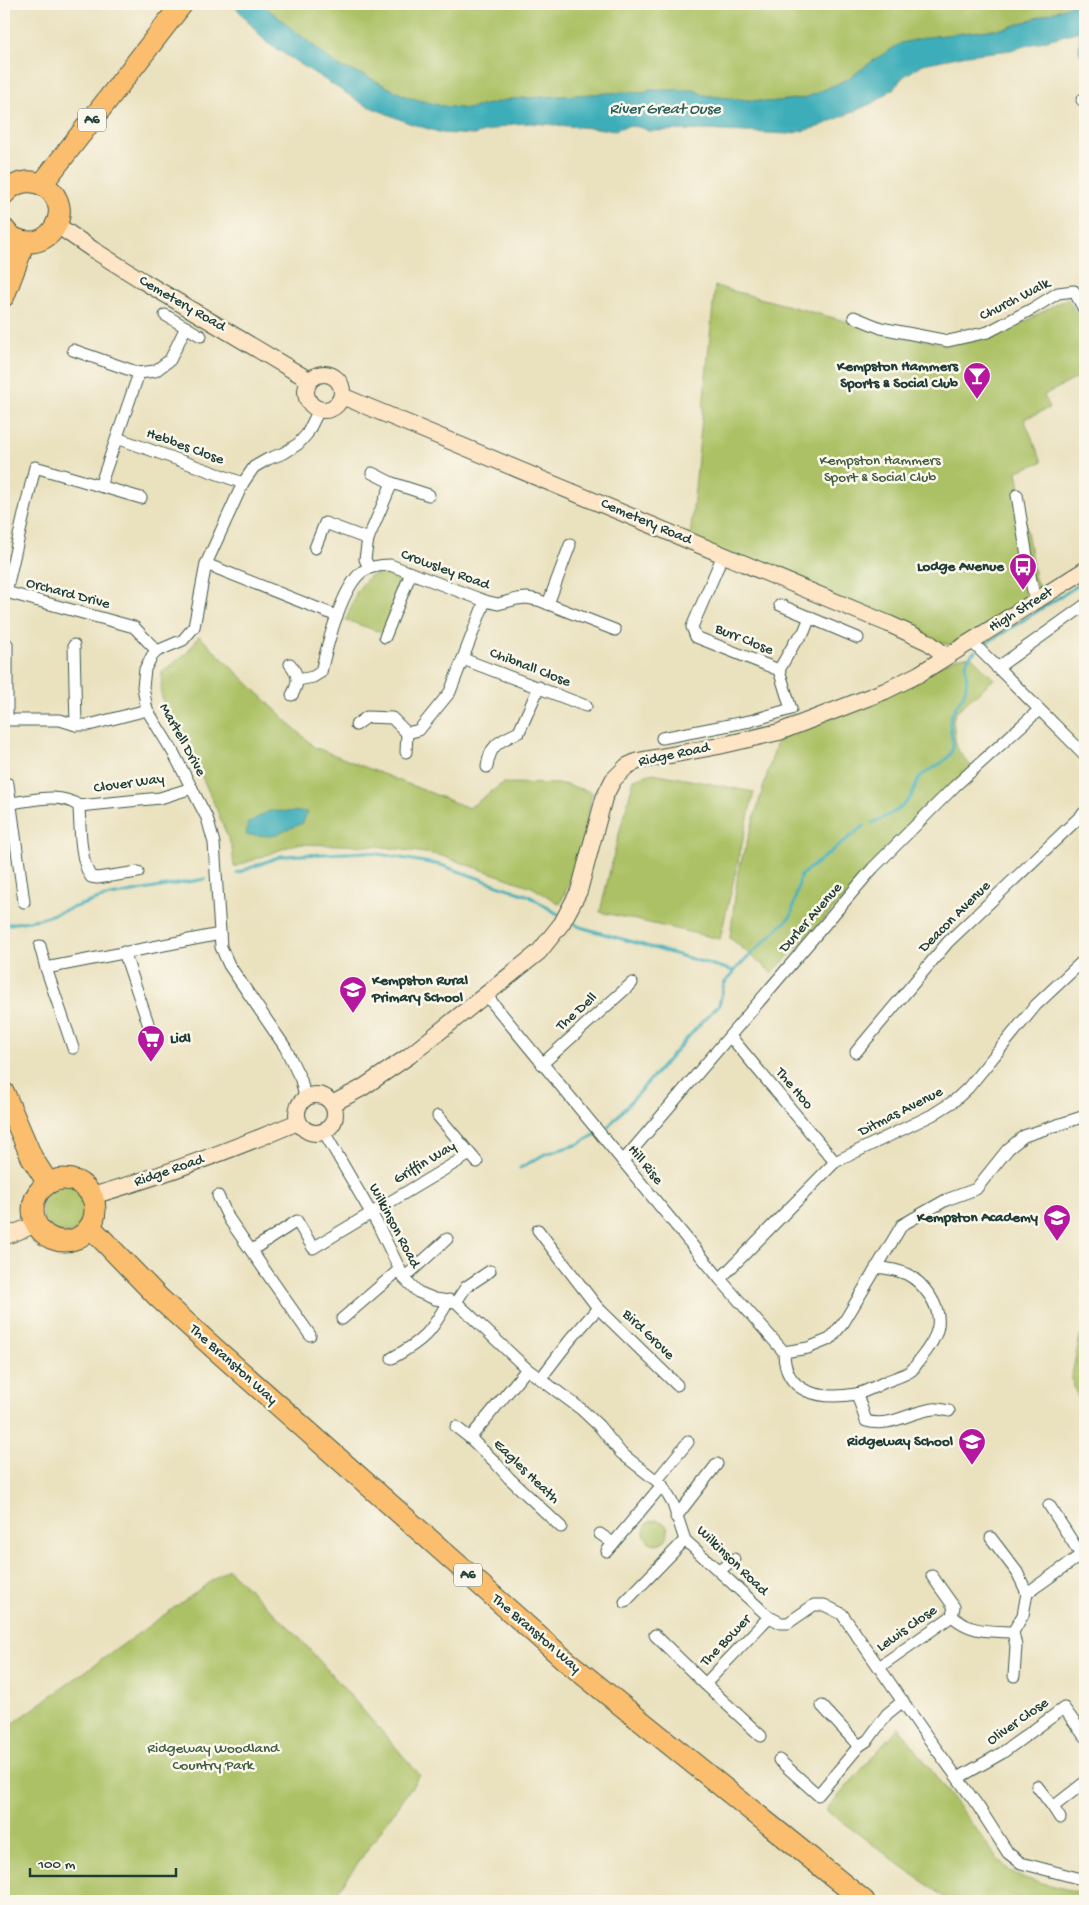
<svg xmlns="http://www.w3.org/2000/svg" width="1089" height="1905" font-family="'Gochi Hand',sans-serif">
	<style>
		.green { fill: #acc165; stroke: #667f4c }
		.water { fill: #3eaeb9; stroke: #2e7676 }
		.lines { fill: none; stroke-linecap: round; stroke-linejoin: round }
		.stream { stroke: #3eaeb9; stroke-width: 3 }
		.street-casing { stroke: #3d5649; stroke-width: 13 }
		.secondary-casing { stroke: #3d5649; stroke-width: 18 }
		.highway-casing { stroke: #3d5649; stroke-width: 23 }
		.street { stroke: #fff; stroke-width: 11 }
		.secondary { stroke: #fde5c5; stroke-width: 16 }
		.highway { stroke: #fabe6e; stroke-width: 21 }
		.labels { text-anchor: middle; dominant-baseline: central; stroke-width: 5; stroke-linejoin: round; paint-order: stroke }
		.shield { fill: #fbf7ec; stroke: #61756b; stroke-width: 1 }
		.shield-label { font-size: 14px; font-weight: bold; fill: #1f3d34 }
		.street-label { font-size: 15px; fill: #1f3d34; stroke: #fbf7ec }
		.poi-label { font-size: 15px; font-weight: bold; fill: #1f3d34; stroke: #fbf7ec; text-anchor: end }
		.park-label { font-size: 15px; fill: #425e40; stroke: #fbf7ec }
		.water-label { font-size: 16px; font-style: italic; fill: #285f5c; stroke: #fbf7ec }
	</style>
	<rect width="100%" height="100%" fill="#fbf7ec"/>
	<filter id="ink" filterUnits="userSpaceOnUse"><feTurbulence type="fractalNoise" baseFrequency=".02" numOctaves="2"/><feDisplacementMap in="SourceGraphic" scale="10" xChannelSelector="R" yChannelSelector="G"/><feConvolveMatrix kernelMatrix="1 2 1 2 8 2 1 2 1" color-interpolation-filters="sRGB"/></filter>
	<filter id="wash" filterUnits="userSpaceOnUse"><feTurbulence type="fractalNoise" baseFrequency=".0096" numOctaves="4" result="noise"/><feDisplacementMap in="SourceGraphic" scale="20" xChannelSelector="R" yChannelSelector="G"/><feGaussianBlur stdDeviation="1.12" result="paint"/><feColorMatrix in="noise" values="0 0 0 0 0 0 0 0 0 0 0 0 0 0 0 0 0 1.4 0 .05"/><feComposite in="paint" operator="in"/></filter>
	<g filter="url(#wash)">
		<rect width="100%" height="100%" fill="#eae1be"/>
		<g class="green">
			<polygon points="262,4 1076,4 1007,28 928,37 874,60 848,79 805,98 769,102 718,97 703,95 695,90 649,90 645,93 626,92 511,99 468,109 442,106 407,97 364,75 338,66"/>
			<polygon points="715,286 897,335 949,345 1001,335 1067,298 1085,327 1085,374 1044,395 1049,408 1024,419 1042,462 1017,471 1035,579 1041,592 972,635 948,645 690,539"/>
			<polygon points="387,572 404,578 383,633 346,620 357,591 369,576"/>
			<polygon points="199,636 314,747 469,808 503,783 563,784 592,792 582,854 560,904 532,887 439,855 377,846 296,844 234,867 232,848 216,808 184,737 165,711 161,693 162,672 188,652"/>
			<polygon points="971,656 994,679 957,711 953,719 956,748 971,766 772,973 730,938 738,872 778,738 957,658"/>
			<polygon points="653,773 754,792 720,939 600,912 617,841 634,779"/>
			<circle cx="66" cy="1209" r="24"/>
			<polygon points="1085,1334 1085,1415 1071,1379 1080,1336"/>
			<circle cx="656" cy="1532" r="12"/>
			<polygon points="228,1569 296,1634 420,1775 331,1901 4,1901 4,1730"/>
			<polygon points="899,1727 998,1859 1010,1871 1027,1879 1085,1894 1085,1901 949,1901 826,1810"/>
		</g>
		<g class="water">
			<path d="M233,4H262L338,66L364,75L407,97L442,106L468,109L511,99L626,92L645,93L649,90H695L703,95L718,97L769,102L805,98L848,79L874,60L901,43L928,37L1007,28L1076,4H1085V60L1079,52L1080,31L1011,50L967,55L923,64L903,77L893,89L875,102L818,127L789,134L702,130L648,131C640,125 624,125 616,130L531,123L513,124L474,135L442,133L409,123L363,104L267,43Z"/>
			<polygon points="269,811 307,812 303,823 272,836 246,835 248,823"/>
		</g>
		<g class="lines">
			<g class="stream">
				<polyline points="982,646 1085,581"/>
				<path d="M872,823C885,817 901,810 910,798C915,792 915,783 920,777C928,769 948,763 952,751C955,742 949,731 950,721C951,709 962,701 965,691C971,672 957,664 977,650"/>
				<polyline points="237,873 281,856 367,852 441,865 529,896 561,916"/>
				<polyline points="568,920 580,927 734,971"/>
				<polyline points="4,925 39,919 105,897 205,879"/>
				<polyline points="608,1127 700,1024 719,1005 724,984 737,968 791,916 801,875 864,826"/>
				<polyline points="520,1168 545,1154 579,1144 596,1134"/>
			</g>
		</g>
	</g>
	<g filter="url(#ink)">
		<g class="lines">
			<defs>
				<g id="street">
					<polyline points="1082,100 1085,99"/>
					<polyline points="165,315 201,336"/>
					<polyline points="854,317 881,328 948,341 988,332 1032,309 1058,293 1074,291 1085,311"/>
					<polyline points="73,350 139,373 155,371 170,360 186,327"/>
					<polyline points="117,438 243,483"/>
					<polyline points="392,483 429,495"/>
					<polyline points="100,486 139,373"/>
					<polyline points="1017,495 1031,581 1033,591 1038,599"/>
					<polyline points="141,498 35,467 6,592 134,627 157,651"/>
					<polyline points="315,548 325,523 368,539"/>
					<polyline points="723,555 692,627 696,637 779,670 795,642 804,632 810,617"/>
					<polyline points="206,564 337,616"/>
					<polyline points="369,568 365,559 368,539 392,483 372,473"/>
					<polyline points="548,604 570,545"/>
					<polyline points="780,605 858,638"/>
					<polyline points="385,637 411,573"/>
					<polyline points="971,641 1085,755"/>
					<polyline points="7,644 7,717 10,720 60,720 76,725 89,725 147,710"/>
					<polyline points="74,645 76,725"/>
					<polyline points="463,659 586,706"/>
					<path d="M290,664C299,675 299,683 292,695"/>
					<polyline points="997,668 1085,605"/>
					<path d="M298,680L313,677L321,672C327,646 342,586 363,571C372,566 380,565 390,565L485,601L498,604L517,599L527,598L538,600L615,630"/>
					<polyline points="356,725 367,717 392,718 407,733 406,752"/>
					<polyline points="407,733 419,730 450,692 485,601"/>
					<polyline points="662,738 750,721 791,709 779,670"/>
					<path d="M487,767C490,744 500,741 519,732L539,687"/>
					<polyline points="8,784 24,902"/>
					<path d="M12,803C34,800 60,792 79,806L160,798L192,788"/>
					<path d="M79,806C80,825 80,862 91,877L97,878L138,872"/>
					<polyline points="40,946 46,968"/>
					<polyline points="124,952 149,1026"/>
					<polyline points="486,995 720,1279 784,1352"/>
					<polyline points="729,1037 735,1042 835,1162"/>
					<polyline points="73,1048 46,968 220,934"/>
					<polyline points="856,1052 948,942 1085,812"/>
					<polyline points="542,1064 632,983"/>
					<polyline points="305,1097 301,1080 285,1047 229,965 221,947 214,843 207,818 173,752 147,710 143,687 145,669 152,656 157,651 183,640 194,627 206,564 243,483 254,467 268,459 284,453 298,444 307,434 319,410"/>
					<polyline points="438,1116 477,1162"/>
					<polyline points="324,1132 378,1225 404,1278 418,1292 435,1299 456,1302 527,1369 581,1409 599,1426 621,1453 662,1485 673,1504 685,1540 769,1617 781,1623 788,1623 814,1605 824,1605 842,1614 926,1735 978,1806 1008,1853 1021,1863 1085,1880"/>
					<polyline points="623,1161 873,868 955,786 1039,710"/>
					<polyline points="218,1196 229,1219 310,1335"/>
					<polyline points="538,1230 598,1308"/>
					<polyline points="252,1250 297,1221 313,1248 470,1154"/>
					<path d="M876,1267C902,1270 915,1274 930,1296C946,1320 937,1338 921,1358C918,1362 915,1367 912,1370C906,1375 895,1378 887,1381C878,1385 866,1392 856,1394C821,1400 784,1394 784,1352L808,1348L830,1339L844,1322L902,1225L946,1200L976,1189L1008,1149L1024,1136L1085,1116"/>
					<polyline points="404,1278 447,1239"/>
					<polyline points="720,1279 835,1162 932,1115 954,1101 968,1088 1036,1005 1085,959"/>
					<polyline points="456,1302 466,1287 490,1271"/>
					<polyline points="342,1319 399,1270"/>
					<path d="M392,1358C425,1340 431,1332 449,1300"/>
					<polyline points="527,1369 470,1438 494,1461 509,1478 561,1527"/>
					<polyline points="541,1378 570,1340 598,1308 677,1385"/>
					<path d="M857,1394L866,1421C891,1428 909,1412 933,1409C938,1408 944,1410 949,1411"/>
					<polyline points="456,1427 470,1438"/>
					<polyline points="657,1480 688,1442"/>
					<polyline points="1049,1505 1081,1555"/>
					<polyline points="676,1517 717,1464"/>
					<polyline points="600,1534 613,1543"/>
					<polyline points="991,1538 1017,1572 1027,1593"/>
					<polyline points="607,1551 662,1485"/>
					<polyline points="719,1571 734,1559"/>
					<polyline points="932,1576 954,1607 952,1616"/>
					<polyline points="625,1602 685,1540"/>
					<polyline points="1013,1632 1016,1646 1014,1676"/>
					<polyline points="655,1635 705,1684 769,1617"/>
					<path d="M879,1667L952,1616C971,1633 988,1631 1013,1632L1023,1615L1027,1593L1081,1555L1085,1561"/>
					<polyline points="705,1684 761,1736"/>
					<polyline points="822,1706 859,1746"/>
					<polyline points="779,1760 818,1795 859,1746 868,1740 887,1714 903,1701"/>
					<polyline points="958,1778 1002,1753 1064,1708 1085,1737"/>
					<polyline points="1037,1786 1053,1807"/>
					<polyline points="1060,1818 1053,1807 1085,1782"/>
				</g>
				<g id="secondary">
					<polyline points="57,225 92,249 143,281 309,380"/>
					<circle cx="324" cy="392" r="18"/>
					<polyline points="342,396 889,624 928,642 946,656"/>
					<circle cx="316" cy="1114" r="19"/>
					<polyline points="332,1104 362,1088 409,1056 539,952 562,923 579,891 604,798 613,780 627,766 638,761 719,746 779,732 885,691 919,674 1085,570"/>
					<path d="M92,1196C162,1176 231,1150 298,1122"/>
					<polyline points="4,1237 37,1224"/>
				</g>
				<g id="highway">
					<polyline points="42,184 182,4"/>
					<path d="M4,194C31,163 76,197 53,230C48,237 39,242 30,242C20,242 10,238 4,229"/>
					<polyline points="4,296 20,254 22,242"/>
					<polyline points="4,1093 32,1158 48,1183"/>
					<circle cx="64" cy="1210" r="31"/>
					<polyline points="89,1228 97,1234 158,1297 214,1348 564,1659 864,1901"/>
				</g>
			</defs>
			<use href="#street" class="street-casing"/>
			<use href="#secondary" class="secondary-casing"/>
			<use href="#highway" class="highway-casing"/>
			<use href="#street" class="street"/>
			<use href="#secondary" class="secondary"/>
			<use href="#highway" class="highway"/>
		</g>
	</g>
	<defs>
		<symbol id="bar-pin" viewBox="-11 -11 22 30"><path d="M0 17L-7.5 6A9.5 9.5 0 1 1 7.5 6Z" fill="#b5179e" stroke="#fbf7ec"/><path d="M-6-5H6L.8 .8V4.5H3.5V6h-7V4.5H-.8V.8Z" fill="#fff"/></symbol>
		<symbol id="bus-pin" viewBox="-11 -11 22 30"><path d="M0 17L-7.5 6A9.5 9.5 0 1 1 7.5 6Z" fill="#b5179e" stroke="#fbf7ec"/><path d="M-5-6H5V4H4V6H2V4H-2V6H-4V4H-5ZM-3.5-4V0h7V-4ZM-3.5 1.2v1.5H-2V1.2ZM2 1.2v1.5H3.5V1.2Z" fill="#fff"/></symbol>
		<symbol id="school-pin" viewBox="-11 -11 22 30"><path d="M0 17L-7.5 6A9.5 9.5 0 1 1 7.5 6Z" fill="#b5179e" stroke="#fbf7ec"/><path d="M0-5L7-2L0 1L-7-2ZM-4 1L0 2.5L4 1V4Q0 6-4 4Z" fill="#fff"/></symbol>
		<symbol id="supermarket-pin" viewBox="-11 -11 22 30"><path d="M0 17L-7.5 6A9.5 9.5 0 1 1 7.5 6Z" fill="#b5179e" stroke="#fbf7ec"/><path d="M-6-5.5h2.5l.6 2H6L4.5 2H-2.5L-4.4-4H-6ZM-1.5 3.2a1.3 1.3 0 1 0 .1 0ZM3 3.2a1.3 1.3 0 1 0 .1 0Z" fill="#fff"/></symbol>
	</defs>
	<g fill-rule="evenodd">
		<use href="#bar-pin" x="961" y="360" width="32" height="43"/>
		<use href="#bus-pin" x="1007" y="551" width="32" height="43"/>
		<use href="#school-pin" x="337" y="974" width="32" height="43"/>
		<use href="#supermarket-pin" x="135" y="1023" width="32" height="43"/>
		<use href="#school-pin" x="1041" y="1202" width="32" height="43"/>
		<use href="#school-pin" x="956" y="1426" width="32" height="43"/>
	</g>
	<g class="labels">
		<g class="shield">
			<rect x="78" y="108.5" width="28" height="23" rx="4"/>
			<rect x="454" y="1563.5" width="28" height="23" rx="4"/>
		</g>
		<g class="shield-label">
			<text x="92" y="120">A6</text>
			<text x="468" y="1575">A6</text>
		</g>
		<g class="street-label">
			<text transform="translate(1015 300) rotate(-27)">Church Walk</text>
			<text transform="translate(182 304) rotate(30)">Cemetery Road</text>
			<text transform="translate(185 447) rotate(20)">Hebbes Close</text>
			<text transform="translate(646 522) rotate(23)">Cemetery Road</text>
			<text transform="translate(445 570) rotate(20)">Crowsley Road</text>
			<text transform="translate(68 594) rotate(15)">Orchard Drive</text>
			<text transform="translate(1021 610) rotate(-32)">High Street</text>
			<text transform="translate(744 640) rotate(22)">Burr Close</text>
			<text transform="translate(530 668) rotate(21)">Chibnall Close</text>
			<text transform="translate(182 740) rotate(61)">Martell Drive</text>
			<text transform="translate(674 755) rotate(-12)">Ridge Road</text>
			<text transform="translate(129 784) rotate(-8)">Clover Way</text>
			<text transform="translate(955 917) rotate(-45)">Deacon Avenue</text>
			<text transform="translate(811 918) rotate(-49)">Durler Avenue</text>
			<text transform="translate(577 1012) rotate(-42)">The Dell</text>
			<text transform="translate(794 1089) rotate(50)">The Hoo</text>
			<text transform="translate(901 1112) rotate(-27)">Ditmas Avenue</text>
			<text transform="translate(425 1163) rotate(-31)">Griffin Way</text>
			<text transform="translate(645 1165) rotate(51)">Hill Rise</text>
			<text transform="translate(169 1171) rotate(-19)">Ridge Road</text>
			<text transform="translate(394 1226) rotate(62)">Wilkinson Road</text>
			<text transform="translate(648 1335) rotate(44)">Bird Grove</text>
			<text transform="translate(233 1365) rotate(42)">The Branston Way</text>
			<text transform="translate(526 1472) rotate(44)">Eagles Heath</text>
			<text transform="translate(732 1561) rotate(44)">Wilkinson Road</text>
			<text transform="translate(907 1629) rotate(-35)">Lewis Close</text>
			<text transform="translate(536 1634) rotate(41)">The Branston Way</text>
			<text transform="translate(726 1641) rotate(-46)">The Bower</text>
			<text transform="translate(1018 1722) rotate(-35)">Oliver Close</text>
		</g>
		<g class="poi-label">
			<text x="958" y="367">Kempston Hammers<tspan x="958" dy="17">Sports &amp; Social Club</tspan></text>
			<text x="1004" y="567">Lodge Avenue</text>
			<text x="372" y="981" text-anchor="start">Kempston Rural<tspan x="372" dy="17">Primary School</tspan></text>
			<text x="170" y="1039" text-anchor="start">Lidl</text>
			<text x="1038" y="1218">Kempston Academy</text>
			<text x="953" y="1442">Ridgeway School</text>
		</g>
		<g class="park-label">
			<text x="880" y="461">Kempston Hammers<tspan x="880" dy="17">Sport &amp; Social Club</tspan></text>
			<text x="213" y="1749">Ridgeway Woodland<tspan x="213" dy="17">Country Park</tspan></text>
		</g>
		<g class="water-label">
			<text x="665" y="110">River Great Ouse</text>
		</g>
	</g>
	<rect width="1089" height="1905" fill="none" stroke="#fbf7ec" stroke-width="20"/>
	<path d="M30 1868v8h146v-8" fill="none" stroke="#1f3d34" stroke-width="2.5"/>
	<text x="38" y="1868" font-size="15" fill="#1f3d34" stroke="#fbf7ec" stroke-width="4" paint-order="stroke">100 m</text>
</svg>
